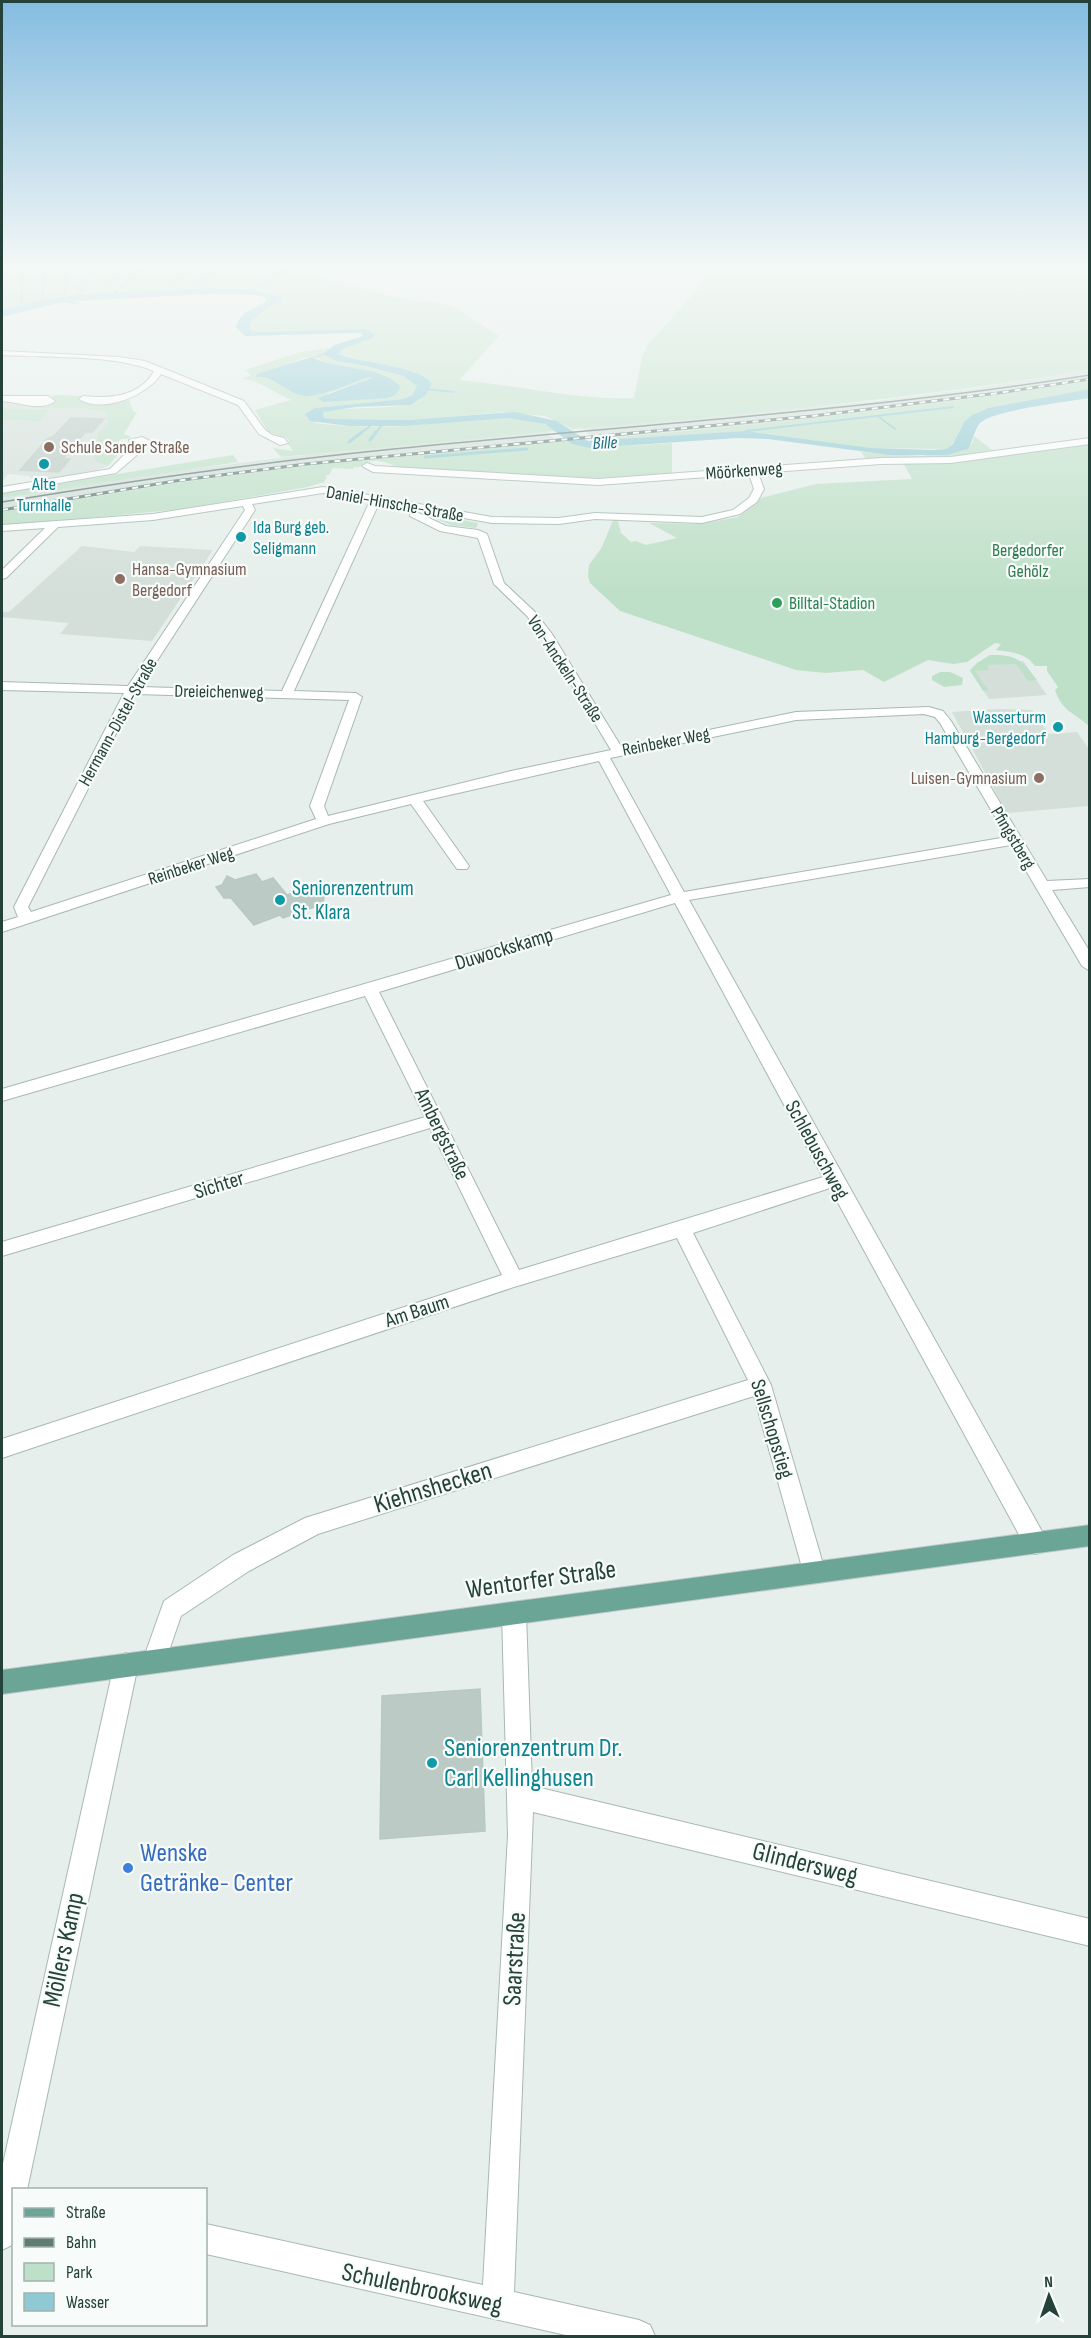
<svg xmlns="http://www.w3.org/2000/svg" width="1091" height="2338" font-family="'Sofia Sans Condensed',sans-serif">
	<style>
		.built { fill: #d4dfda }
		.green { fill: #bfe0c8 }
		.water { fill: #8ec9d4 }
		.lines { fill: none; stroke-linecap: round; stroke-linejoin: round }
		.stream-far1 { stroke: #8ec9d4; stroke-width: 2 }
		.stream { stroke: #8ec9d4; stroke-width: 3 }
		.building { fill: #bbcac4; stroke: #b8c9c2; stroke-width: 1.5 }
		.minor-casing { stroke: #a8b8b2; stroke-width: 2 }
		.major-casing { stroke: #c2cac8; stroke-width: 2 }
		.minor { fill: #fff; fill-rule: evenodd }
		.major { fill: #6aa596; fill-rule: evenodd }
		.tram { stroke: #5f7d75; stroke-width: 1.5 }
		.rail-casing { stroke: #5f7d75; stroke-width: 3 }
		.rail { stroke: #f7fbf9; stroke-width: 2; stroke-dasharray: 6; stroke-linecap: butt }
		.education-dot { fill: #8d6e63; stroke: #f7fbf9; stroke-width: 2 }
		.culture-dot { fill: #0f9aa8; stroke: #f7fbf9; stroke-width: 2 }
		.leisure-dot { fill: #2e9e5b; stroke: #f7fbf9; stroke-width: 2 }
		.shop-dot { fill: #3f7fe0; stroke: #f7fbf9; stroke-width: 2 }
		.labels { text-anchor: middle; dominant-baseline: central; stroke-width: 4.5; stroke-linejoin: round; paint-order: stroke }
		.far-water-label { font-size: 18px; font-style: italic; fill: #1c6f80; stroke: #f7fbf9 }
		.far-education-label { font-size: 18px; fill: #785e54; stroke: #f7fbf9; text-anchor: start }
		.far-street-label { font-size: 18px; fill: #24423a; stroke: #f7fbf9 }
		.far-culture-label { font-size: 18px; fill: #0d838f; stroke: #f7fbf9 }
		.far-park-label { font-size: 18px; fill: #2d7a4b; stroke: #f7fbf9 }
		.far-leisure-label { font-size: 18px; fill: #27864d; stroke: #f7fbf9; text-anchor: start }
		.culture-label { font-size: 21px; fill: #0d838f; stroke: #f7fbf9; text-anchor: start }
		.street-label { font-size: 21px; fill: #24423a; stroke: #f7fbf9 }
		.near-street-label { font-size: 26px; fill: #24423a; stroke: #f7fbf9 }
		.near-culture-label { font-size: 26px; fill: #0d838f; stroke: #f7fbf9; text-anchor: start }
		.near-shop-label { font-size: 26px; fill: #366cbe; stroke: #f7fbf9; text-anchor: start }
	</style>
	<rect width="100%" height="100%" fill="#e6efeb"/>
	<g class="built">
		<polygon points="1089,369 1089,381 993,397 843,416 595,439 582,428 876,401 976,388"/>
		<polygon points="2,403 17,403 33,408 67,409 71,407 106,412 108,424 94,461 108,466 88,473 35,482 29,476 8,474 2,482"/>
		<polygon points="547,432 557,441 320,464 176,483 2,512 2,498 184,470 370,447"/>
		<polygon points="82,546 134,552 140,546 213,550 152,641 60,634 69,623 2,617 2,612 9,612"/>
		<polygon points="1023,661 1047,695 989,699 970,671 984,664"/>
		<polygon points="998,709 1032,710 1049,734 1077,732 1089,749 1089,806 1007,813 952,712"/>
	</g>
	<g class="green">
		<path d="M2,264H274L390,296L453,306L499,336L459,380C517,385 575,400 634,398L642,357L647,346L699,288L713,264H1089V369C918,399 746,414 573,429L545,416L504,412L407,420L333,419L324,418L323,412C345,406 406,410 417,402C424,398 428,391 432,384L424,376L339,354L342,349L375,335L367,329L259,332L250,330V323L265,311L281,301L261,291L209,288L83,294L43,300L2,310Z"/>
		<path d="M329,348L325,353L303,358L257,377C271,376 286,391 300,395C317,400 352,382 369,376L373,378L326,394C352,406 372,392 396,382L368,371L333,365L313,357L325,355L336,361L366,366L403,376L417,386L411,395L403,399L315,408V423C345,427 377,427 407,426C442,424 528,406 555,431L281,457L273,448L293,451L288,444L289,441L287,438L268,432L255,410L291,400L252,380L242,379L251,375L245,370L301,352Z"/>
		<path d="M1089,381V389L988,408C977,412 966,417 960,429C956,438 955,443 946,449L871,448L746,431L598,442L595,439C760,425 925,408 1089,381Z"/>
		<path d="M55,395L83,396L79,400L115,402L129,400L133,411L137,412L124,434L132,438L121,439L118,442L121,451L108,466L94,461L98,433L108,424L106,412L71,407L67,409L33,408L17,403H2V401C18,401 39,411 54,403L55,400L51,398Z"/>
		<polygon points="2,409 49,410 40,421 2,420"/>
		<polygon points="974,436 992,450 953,457 866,459 861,452 923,456 972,444"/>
		<path d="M567,441L589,448L672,443V473L597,478L400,468C390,464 379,458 368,462C361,465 362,467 354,467L353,469L333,468L329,475H325L327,477L324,482L307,487L183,509L2,526V512L176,483L320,464Z"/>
		<path d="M1089,444V726C1073,712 1062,711 1055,690L1058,687L1047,671V666H1035C1027,653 1010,652 996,650L1001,644L995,643L967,662L953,664L928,660L884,682L863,670L826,673L796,670L620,611L590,583L588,576L589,565L602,547L613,520L618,521L621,533L631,542L636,541L646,545L677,538L649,523L700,524L738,517L761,498L816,484L912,479L903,463Z"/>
		<polygon points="233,455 238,462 2,498 2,493"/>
		<polygon points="425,513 478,523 476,528 451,525 423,514"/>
		<path d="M990,655C1016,654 1022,660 1037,680L1028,681L1016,664L987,665L989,670L975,671L988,690L983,691L970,670L977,663Z"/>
		<polygon points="950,672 963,678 962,685 944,687 932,680 932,676 940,672"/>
	</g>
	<path class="water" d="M209,288L252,290L282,297L281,301L264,311L250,323V330L259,332L367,329L375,335L373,338L342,349L339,354C359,363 422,366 432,384L425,396L411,405L356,407L323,412L324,418L333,419L407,420L515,412L557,421L588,441L746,431L871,448L932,450L946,449L953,444L964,422L972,415L988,408L1089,389V398C1067,402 993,410 980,423C974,430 973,441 968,449L947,455H890L768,439L737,438L589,448L572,444L545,424L508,418L405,426H349L310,421L305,414L315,408L403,399L412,395L417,386L403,376L366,366L336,361L325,355L313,358C338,370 379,365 400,386C399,394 394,396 387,398L323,402L318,398L372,378L369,377C352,382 320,398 304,396C287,394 273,375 256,377L257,374L324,353L334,345L363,336L361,333H352L245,336L236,327C240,311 254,309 267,301L265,297L256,295L210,294L75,301L74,304L62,302L2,317V310L43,300L83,294Z"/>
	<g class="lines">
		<g class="stream-far1">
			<polyline points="2,277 3,264"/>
			<polyline points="173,285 195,264"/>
			<polyline points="198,285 222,264"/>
			<polyline points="257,287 287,269"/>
			<polyline points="106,289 122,264"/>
			<polyline points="83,291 78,288 85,282 94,264"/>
			<polyline points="65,293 66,264"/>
			<polyline points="112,295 145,264"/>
			<polyline points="43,297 44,264"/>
			<polyline points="21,302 24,264"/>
			<polyline points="75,303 78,303"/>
			<polyline points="425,389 454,392"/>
			<polyline points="879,417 895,429"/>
			<polyline points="360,434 370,426"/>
			<polyline points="375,434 381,426"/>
			<polyline points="747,434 746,431 953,407"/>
		</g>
		<g class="stream">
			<polyline points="746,432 747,435"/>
			<polyline points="370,440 376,432"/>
			<polyline points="349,442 362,432"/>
			<polyline points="425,457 527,449"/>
		</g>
	</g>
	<g class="building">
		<polygon points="71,418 104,419 92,432 85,432 63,459 70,459 59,472 20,470 47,439 54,436"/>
		<polygon points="256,874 262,882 273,878 287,895 314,885 325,890 323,904 283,918 280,915 254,925 231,898 224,898 216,887 222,885 227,876 235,880"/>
		<polygon points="480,1689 485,1831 380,1839 382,1696"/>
	</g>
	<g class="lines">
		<defs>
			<g id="minor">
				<path d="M2,351L119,357L145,361L244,401L265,430L272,435L284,438L288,443L280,445L259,434L238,405L161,374C147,396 102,414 79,399L83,396C109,399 140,397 154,371C113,354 48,358 2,355Z"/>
				<path d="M48,396L55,401C41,412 20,402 2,401V396Z"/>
				<polygon points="142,437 152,442 116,473 2,493 2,487 110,469 130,449 129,440"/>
				<path d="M1090,438V444L951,463L881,464L758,473L764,489L757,502L740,514L702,523L595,519L559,524L492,523L379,503L294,691L356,693L362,697L324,806L328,816L511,771L611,750L543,637L527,616L494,584L478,538L440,531L410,516V512L414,511L446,526L478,530L487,534L504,583L535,612L552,634L622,748L796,712L929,707L943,711L951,721L1047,881L1090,879V887L1052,890L1090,952V971L1082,966L1011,845L689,900L1044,1535L1047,1543L1044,1551L1036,1554L1028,1551L830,1188L693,1233L771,1385L825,1571L822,1579L814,1582L806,1579L803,1571L754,1396L318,1534L249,1571L181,1616L163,1668L155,1672L147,1668L143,1660L164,1601L233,1555L305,1518L748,1380L677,1238L514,1287L2,1458V1439L502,1275L430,1128L2,1256V1242L425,1117L365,996L2,1101V1089L671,895L599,761L423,801L469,866L467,869H457L411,804L329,824L2,932V922L18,917L14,907L124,693L2,690V682L128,686L245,510L243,506L153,520L58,527L6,578L2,579V570L45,528L2,531V525L153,514L323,487L492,517L559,518L595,513L702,517L733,510L749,498L754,489L749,474L598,485L373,472L362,466L367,463L375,466L598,479L881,458L951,457ZM323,493L370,501L282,691L140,687L255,510L252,504ZM136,694L349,700L310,806L316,819L31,912L28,907ZM924,714L935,717L940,723L1007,837L684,892L610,758L796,720ZM675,903L823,1177L519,1270L379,992Z"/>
				<polygon points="514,1602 522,1605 526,1613 532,1786 1090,1919 1090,1946 533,1812 514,2292 639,2320 650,2325 655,2336 570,2336 206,2254 206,2224 483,2285 508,1835 502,1613 506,1605"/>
				<polygon points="126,1653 134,1657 138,1665 27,2190 14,2190 14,2244 2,2250 2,2168 114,1665 118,1657"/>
			</g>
			<polygon id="major" points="1090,1525 1090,1546 2,1694 2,1670"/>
		</defs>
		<use href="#minor" class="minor-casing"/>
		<use href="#major" class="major-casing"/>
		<use href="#minor" class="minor"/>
		<use href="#major" class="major"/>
		<path class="tram" d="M2,502C129,481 256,463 384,450C620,426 856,412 1090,375"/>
		<defs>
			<polyline id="rail" points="2,510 175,481 306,464 813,416 998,393 1090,379"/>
		</defs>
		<use href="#rail" class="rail-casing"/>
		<use href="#rail" class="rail"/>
	</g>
	<linearGradient id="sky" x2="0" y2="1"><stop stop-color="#84bce0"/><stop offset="0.45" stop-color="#f4f8f6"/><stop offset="1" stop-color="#f4f8f6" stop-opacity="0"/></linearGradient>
	<rect width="1091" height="592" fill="url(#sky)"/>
	<g class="education-dot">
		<circle cx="49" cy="447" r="6"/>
		<circle cx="120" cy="579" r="6"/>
		<circle cx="1039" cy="778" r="6"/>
	</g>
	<g class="culture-dot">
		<circle cx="44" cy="464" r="6"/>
		<circle cx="241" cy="537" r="6"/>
		<circle cx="1058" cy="727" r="6"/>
		<circle cx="280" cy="900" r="6"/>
		<circle cx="432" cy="1763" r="6"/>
	</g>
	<circle class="leisure-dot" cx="777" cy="603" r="6"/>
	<circle class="shop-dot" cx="128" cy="1868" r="6"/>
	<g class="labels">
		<g class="far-water-label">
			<text transform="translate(605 443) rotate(-2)">Bille</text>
		</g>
		<g class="far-education-label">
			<text x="61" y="447">Schule Sander Straße</text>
			<text x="132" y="569">Hansa-Gymnasium<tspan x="132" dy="21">Bergedorf</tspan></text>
			<text x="1027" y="778" text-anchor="end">Luisen-Gymnasium</text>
		</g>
		<g class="far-street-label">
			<text transform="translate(744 471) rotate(-4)">Möörkenweg</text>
			<text transform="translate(395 504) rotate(10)">Daniel-Hinsche-Straße</text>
			<text transform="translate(565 669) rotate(57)">Von-Anckeln-Straße</text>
			<text transform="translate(219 692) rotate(1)">Dreieichenweg</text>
			<text transform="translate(118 722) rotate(-61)">Hermann-Distel-Straße</text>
			<text transform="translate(666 742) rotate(-11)">Reinbeker Weg</text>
			<text transform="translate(1013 838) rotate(59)">Pfingstberg</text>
			<text transform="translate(191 866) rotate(-18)">Reinbeker Weg</text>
		</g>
		<g class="far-culture-label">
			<text x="44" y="484">Alte<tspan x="44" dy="21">Turnhalle</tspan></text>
			<text x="253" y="527" text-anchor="start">Ida Burg geb.<tspan x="253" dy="21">Seligmann</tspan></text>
			<text x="1046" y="717" text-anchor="end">Wasserturm<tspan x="1046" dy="21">Hamburg-Bergedorf</tspan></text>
		</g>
		<g class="far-park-label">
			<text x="1028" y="550">Bergedorfer<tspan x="1028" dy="21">Gehölz</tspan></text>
		</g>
		<g class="far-leisure-label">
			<text x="789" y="603">Billtal-Stadion</text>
		</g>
		<g class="culture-label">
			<text x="292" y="888">Seniorenzentrum<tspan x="292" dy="24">St. Klara</tspan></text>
		</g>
		<g class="street-label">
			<text transform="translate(504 949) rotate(-17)">Duwockskamp</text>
			<text transform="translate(442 1134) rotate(64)">Ambergstraße</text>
			<text transform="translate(817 1150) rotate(61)">Schlebuschweg</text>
			<text transform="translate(219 1185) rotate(-17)">Sichter</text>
			<text transform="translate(417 1311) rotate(-18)">Am Baum</text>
			<text transform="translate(772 1429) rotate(73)">Sellschopstieg</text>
		</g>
		<g class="near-street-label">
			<text transform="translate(433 1488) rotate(-17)">Kiehnshecken</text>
			<text transform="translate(541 1580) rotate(-8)">Wentorfer Straße</text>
			<text transform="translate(805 1864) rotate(14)">Glindersweg</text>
			<text transform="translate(64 1950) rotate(-78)">Möllers Kamp</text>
			<text transform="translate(515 1959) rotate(-87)">Saarstraße</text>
			<text transform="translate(422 2289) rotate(12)">Schulenbrooksweg</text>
		</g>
		<g class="near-culture-label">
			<text x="444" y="1748">Seniorenzentrum Dr.<tspan x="444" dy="30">Carl Kellinghusen</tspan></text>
		</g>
		<g class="near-shop-label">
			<text x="140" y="1853">Wenske<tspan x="140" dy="30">Getränke- Center</tspan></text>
		</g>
	</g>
	<rect width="1091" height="2338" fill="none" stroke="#24423a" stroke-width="6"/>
	<rect x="12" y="2188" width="195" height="138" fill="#f7fbf9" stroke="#a3b1ad" stroke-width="1.5"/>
	<rect x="24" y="2208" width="30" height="9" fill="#6aa596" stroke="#a3b1ad" stroke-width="1.5"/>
	<text x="66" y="2218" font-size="18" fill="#24423a">Straße</text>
	<rect x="24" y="2238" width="30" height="9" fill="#5f7d75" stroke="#a3b1ad" stroke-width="1.5"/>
	<text x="66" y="2248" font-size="18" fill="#24423a">Bahn</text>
	<rect x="24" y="2263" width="30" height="18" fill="#bfe0c8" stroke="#a3b1ad" stroke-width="1.5"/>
	<text x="66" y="2278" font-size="18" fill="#24423a">Park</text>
	<rect x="24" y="2293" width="30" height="18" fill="#8ec9d4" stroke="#a3b1ad" stroke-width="1.5"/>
	<text x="66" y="2308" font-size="18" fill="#24423a">Wasser</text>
	<g transform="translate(1049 2296) rotate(358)" stroke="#f7fbf9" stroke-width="4.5" paint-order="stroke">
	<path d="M0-4.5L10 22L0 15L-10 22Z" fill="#24423a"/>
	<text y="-9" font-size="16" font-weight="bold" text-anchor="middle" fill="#24423a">N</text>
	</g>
</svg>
